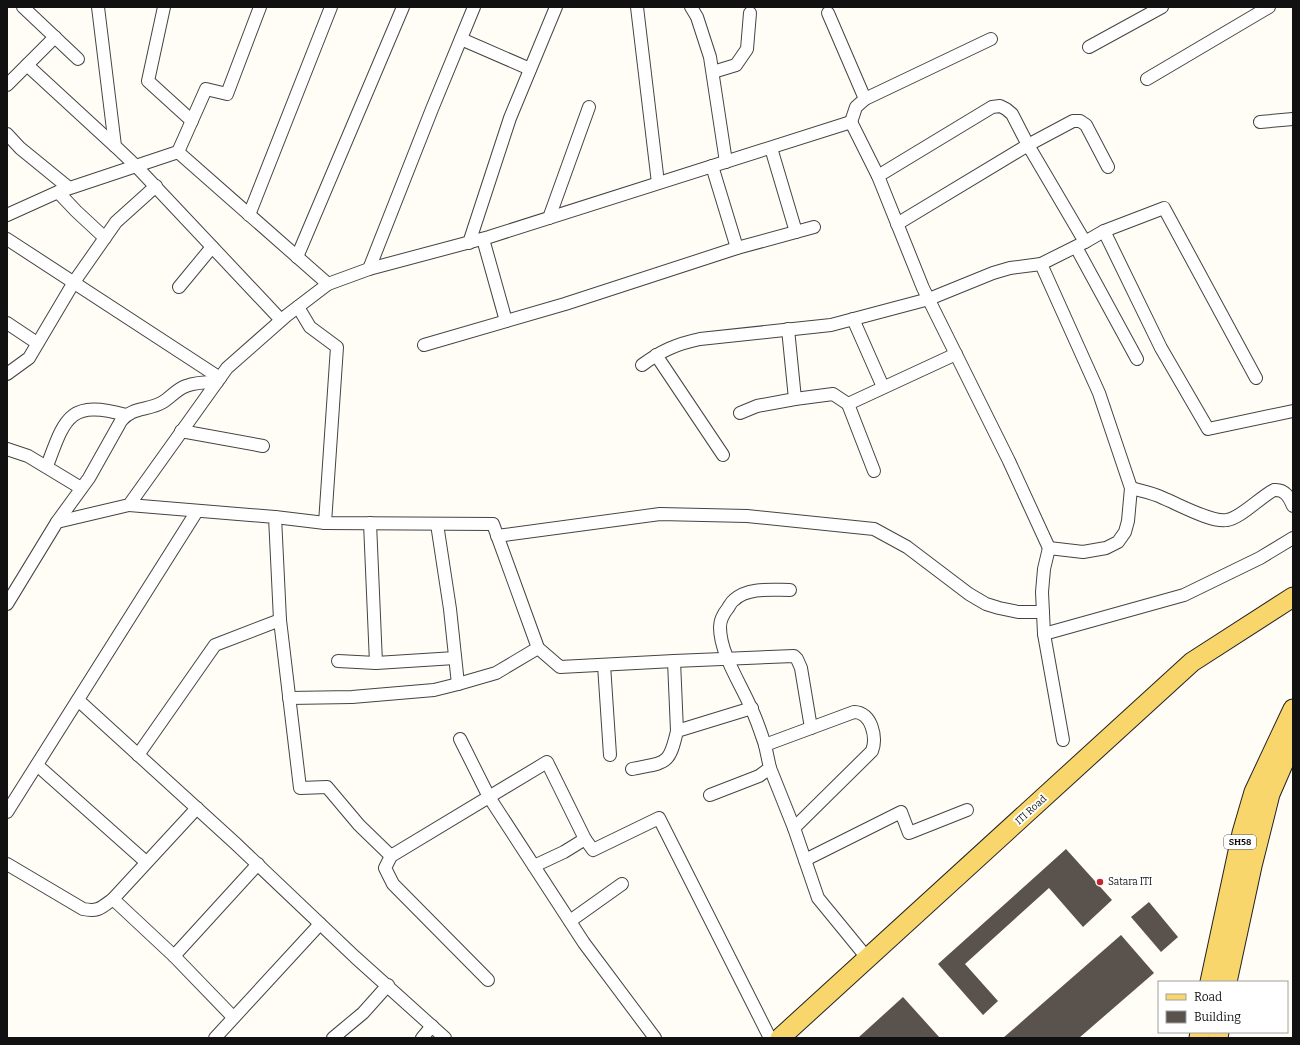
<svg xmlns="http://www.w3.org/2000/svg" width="1300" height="1045" font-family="Bitter,serif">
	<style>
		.building { fill: #5a524d }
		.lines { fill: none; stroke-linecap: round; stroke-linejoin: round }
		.street-casing { stroke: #444; stroke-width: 14 }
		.primary-casing { stroke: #222; stroke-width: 21 }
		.street { stroke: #fff; stroke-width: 12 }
		.primary { stroke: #f9d66b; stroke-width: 19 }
		.poi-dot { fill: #c4262e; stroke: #fff; stroke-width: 1.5 }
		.labels { text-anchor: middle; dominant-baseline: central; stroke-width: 4; stroke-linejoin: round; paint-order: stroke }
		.shield { fill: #fff; stroke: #585858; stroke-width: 1 }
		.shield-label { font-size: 9px; font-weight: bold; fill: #111 }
		.street-label { font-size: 10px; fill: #111; stroke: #fff }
		.poi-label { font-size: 10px; fill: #111; stroke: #fff; text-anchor: start }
	</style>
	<rect width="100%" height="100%" fill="#fffdf5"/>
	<g class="building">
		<polygon points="1066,849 1112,900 1083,927 1049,888 965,964 998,1001 983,1015 938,964"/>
		<polygon points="1149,902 1178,937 1161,952 1131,917"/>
		<polygon points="1121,935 1154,973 1079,1038 1003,1038"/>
		<polygon points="903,997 940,1038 860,1038 859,1037"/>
	</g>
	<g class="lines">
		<defs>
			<g id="street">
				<polyline points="23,7 78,59"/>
				<polyline points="98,7 115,146 136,166 281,320"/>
				<polyline points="164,7 148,81 192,121"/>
				<polyline points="637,7 658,183"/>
				<polyline points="691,7 697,17 710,57 726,162"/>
				<polyline points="828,13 865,99"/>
				<polyline points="461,39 530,69"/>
				<polyline points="1089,47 1162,7"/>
				<polyline points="27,65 115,146"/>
				<polyline points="713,72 736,65 747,49 750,13"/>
				<polyline points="1147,79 1269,7"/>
				<polyline points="7,85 55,37"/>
				<polyline points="851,122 856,107 865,99 991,39"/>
				<polyline points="1260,122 1293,119"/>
				<polyline points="7,134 20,148 69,188"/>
				<polyline points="771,148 796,232"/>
				<polyline points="178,152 206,89 227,94 260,7"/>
				<polyline points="878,176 992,107 1000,106 1006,109 1012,114 1028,145 1085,242 1104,231 1161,348 1208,429 1293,411"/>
				<polyline points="58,192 76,211 105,238"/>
				<polyline points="7,215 58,192 178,152 328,284"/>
				<polyline points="249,215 331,7"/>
				<polyline points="549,218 589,107"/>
				<polyline points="897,224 1028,145 1073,121 1080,121 1086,125 1108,167"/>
				<polyline points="1104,231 1164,208 1256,378"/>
				<polyline points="7,239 220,378"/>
				<polyline points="483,239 506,321"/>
				<polyline points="469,243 510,118 556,7"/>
				<polyline points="1076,247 1137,359"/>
				<polyline points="737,248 814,227"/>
				<polyline points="297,257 403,7"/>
				<polyline points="369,269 432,109 474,7"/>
				<polyline points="179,287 212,247"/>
				<polyline points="298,307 310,327 337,347 325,523 493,524 538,648 560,667 674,661 794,656 797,659 801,668 811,728"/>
				<polyline points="853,319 883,387"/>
				<polyline points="7,323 37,343"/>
				<polyline points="424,345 565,304 737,248 712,166"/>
				<polyline points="656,355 723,455"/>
				<path d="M642,365C661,351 676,344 700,339L831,325L929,299L993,273L1010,268L1041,264"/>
				<polyline points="7,374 29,358 74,282 116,222 156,186"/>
				<polyline points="795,399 833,394 848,404 956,354"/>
				<polyline points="848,404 874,471"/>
				<polyline points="740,413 757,406 795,399 788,329"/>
				<polyline points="181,431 263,446"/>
				<polyline points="7,449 28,456 81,488"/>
				<path d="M47,466C65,418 69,399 126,415"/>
				<path d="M1131,488C1141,491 1153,493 1163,498C1178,504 1212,523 1227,520C1241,518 1260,497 1274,490C1285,489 1289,497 1293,506"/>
				<polyline points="129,505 275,517 280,620"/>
				<polyline points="275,517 325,523"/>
				<path d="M57,522L89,478L121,421C133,406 148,411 163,402C171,397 177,389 186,386C196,382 207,382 217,382"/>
				<polyline points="370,523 376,663"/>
				<polyline points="437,524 450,609 458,684"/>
				<polyline points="497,536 660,514 747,516 874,529 907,547 969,594 986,604 999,608 1018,612 1043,612"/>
				<polyline points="1049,548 1044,569 1042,592 1044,634 1063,740"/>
				<path d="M790,590C772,590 748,587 734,600C731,602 730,605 728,608C724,613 720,620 720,627C720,654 741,684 751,708C757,720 761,733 765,745L854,712C872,712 877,738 872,751L794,828L818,898L868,959"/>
				<polyline points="7,604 57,522 129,505 227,368 286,316 328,284 369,269 489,237 851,122 878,176 923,288 1009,461 1049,548 1083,552 1106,548 1118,542 1125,532 1128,521 1131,488 1099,393 1041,264 1085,242"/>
				<polyline points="1044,634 1184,595 1260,558 1293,538"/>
				<polyline points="338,661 376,663 455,658"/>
				<polyline points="674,661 677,731"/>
				<polyline points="604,665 610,755"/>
				<polyline points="289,698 352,697 434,690 458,684 496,673 538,648"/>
				<polyline points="78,700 235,843 355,957 445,1038"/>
				<polyline points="460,739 489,797 584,943 655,1038"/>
				<polyline points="138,755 215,645 280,620 300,788 327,787 359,825 391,856"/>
				<polyline points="37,765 146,862"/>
				<polyline points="770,768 794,828"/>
				<path d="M632,769C666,762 669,766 677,731L752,708"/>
				<polyline points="710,795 759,776 770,768 765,745"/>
				<polyline points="197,808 113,899 174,956 258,864"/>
				<polyline points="7,812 197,511"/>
				<polyline points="805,860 901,812 909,833 967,810"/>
				<path d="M7,864L83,909C98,912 101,908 113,899"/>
				<polyline points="534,866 564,852 585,839"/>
				<polyline points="570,921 622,884"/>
				<polyline points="174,956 233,1017"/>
				<polyline points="488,980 393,884 385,868 391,856 547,762 585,839 593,850 659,818 770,1038"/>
				<polyline points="215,1038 320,924"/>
				<polyline points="333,1038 363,1013 388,985"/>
				<polyline points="422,1038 432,1026"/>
			</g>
			<g id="primary">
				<polyline points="1210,982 1242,833 1254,792 1293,709"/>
				<polyline points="1227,982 1252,866 1270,794 1293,741"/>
				<polyline points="780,1038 1192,662 1293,597"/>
				<polyline points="1199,1038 1200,1032"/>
				<polyline points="1218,1038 1219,1032"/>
			</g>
		</defs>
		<use href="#street" class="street-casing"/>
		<use href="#primary" class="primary-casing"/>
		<use href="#street" class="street"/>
		<use href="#primary" class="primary"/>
	</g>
	<circle class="poi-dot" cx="1100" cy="882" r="4"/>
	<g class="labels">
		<rect class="shield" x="1224" y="835" width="32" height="14" rx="3"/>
		<g class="shield-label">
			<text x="1240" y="842">SH58</text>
		</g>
		<g class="street-label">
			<text transform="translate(1031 810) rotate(-42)">ITI Road</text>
		</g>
		<g class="poi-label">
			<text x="1108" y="882">Satara ITI</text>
		</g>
	</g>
	<rect width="1300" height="1045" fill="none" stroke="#111111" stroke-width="16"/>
	<rect x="1158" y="981" width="130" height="52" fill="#ffffff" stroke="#a0a0a0"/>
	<rect x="1166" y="994" width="20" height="6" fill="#f9d66b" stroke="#a0a0a0"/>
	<text x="1194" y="1001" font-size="12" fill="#111111">Road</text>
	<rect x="1166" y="1011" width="20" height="12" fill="#5a524d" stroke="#a0a0a0"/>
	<text x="1194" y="1021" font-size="12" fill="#111111">Building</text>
</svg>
